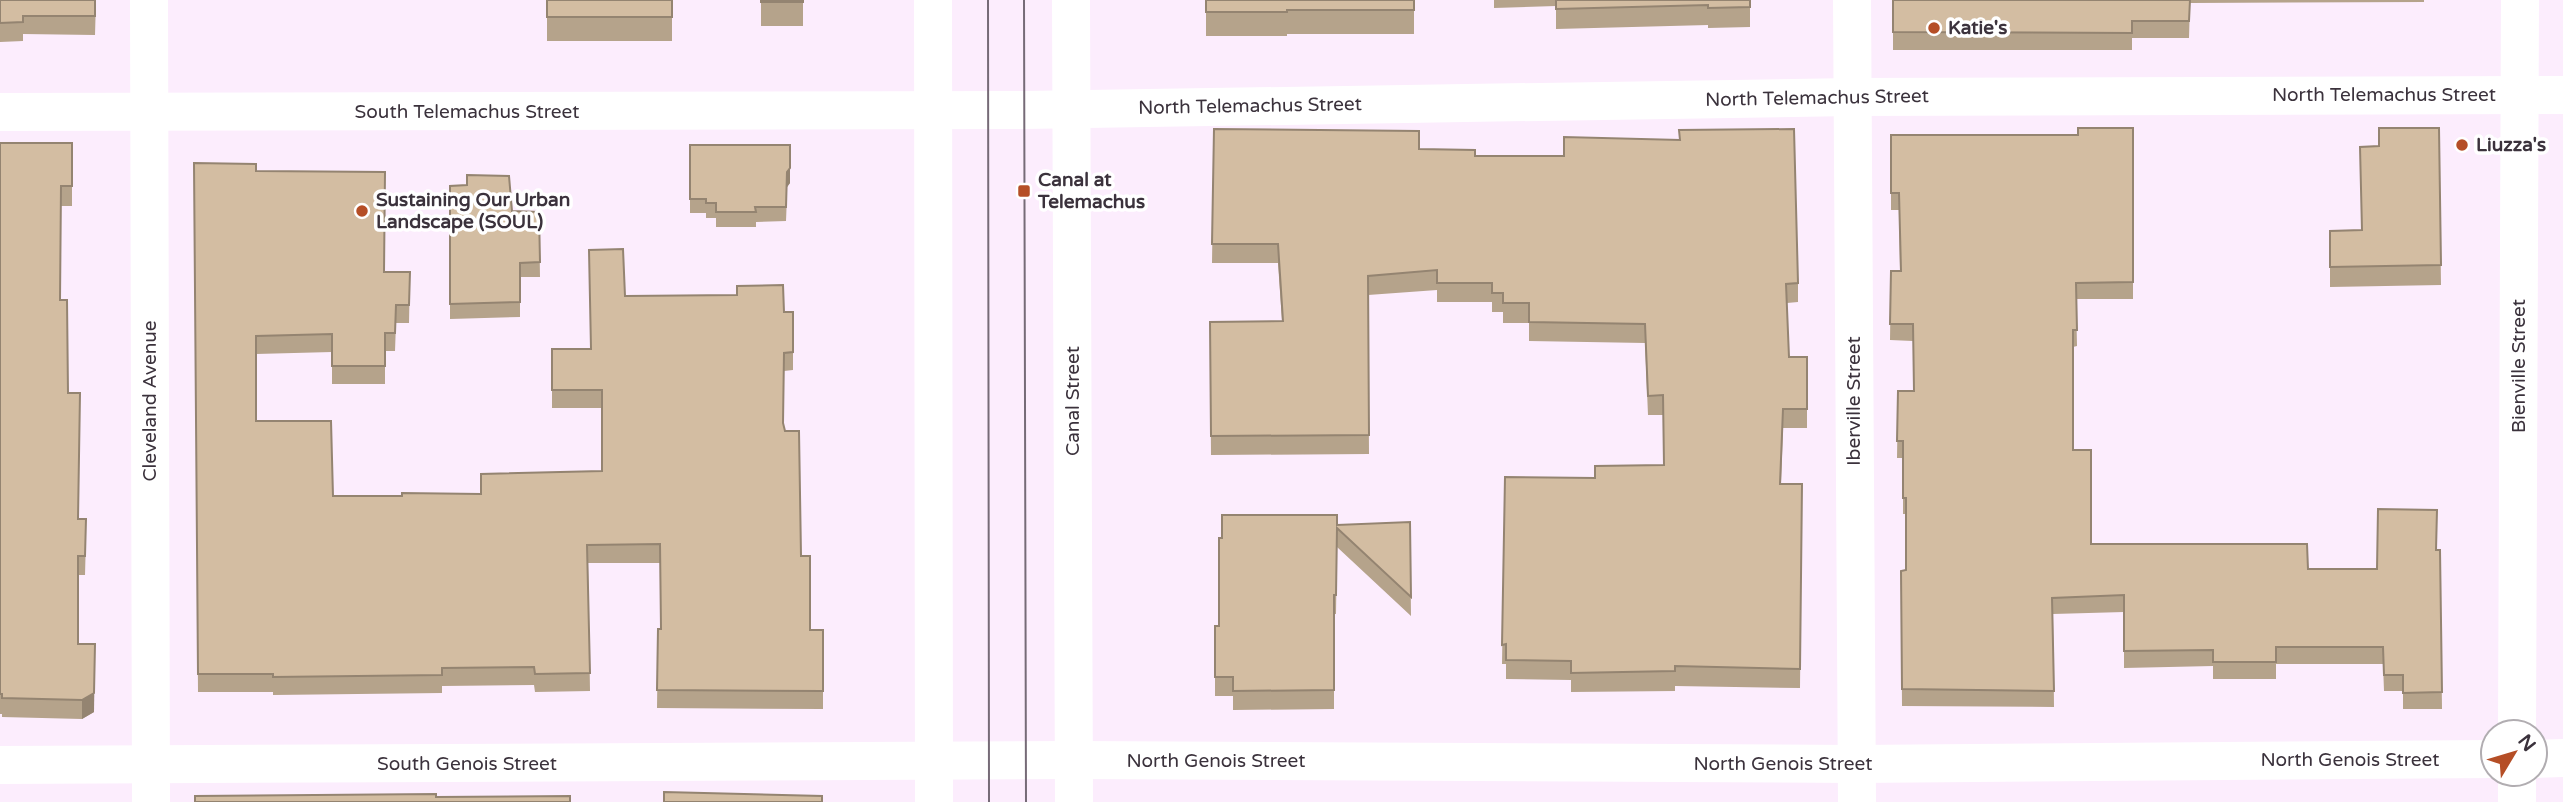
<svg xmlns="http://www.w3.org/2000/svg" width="2563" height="802" font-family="'Varela Round',sans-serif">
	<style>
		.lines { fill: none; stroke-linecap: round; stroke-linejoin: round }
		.street { stroke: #fff; stroke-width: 38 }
		.secondary { stroke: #fff; stroke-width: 38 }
		.primary { stroke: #fff; stroke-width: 38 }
		.tram { stroke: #766b77; stroke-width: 2 }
		.wall { fill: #b5a38b }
		.shaded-wall { fill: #948471 }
		.building { fill: #d3bda2; stroke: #948471; stroke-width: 2 }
		.poi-dot { fill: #b54e26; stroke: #fff; stroke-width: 2.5 }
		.labels { text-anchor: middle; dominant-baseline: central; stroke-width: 7; stroke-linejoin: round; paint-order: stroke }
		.poi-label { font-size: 19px; font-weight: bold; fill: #3b323c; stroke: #fff; text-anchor: start }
		.street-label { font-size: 19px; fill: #3b323c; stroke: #fff }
	</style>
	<rect width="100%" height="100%" fill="#fcedfd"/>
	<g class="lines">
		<g class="street">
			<polyline points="149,0 151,802"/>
			<polyline points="1852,0 1857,802"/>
			<polyline points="0,112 1024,110 1852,97 2563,95"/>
			<polyline points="2535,759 2563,758"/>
			<polyline points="0,765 1074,760 1856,764 2493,759"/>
		</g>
		<g class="secondary">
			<polyline points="2517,732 2520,0"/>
			<polyline points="2517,774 2517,802"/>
		</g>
		<g class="primary">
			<polyline points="933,0 934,802"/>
			<polyline points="1071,0 1074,802"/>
		</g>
		<g class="tram">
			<polyline points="988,0 989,802"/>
			<polyline points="1024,0 1026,802"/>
		</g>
	</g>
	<g class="wall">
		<polygon points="0,0 96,0 95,35 23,34 23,41 0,42"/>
		<rect x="547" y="0" width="125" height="41"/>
		<rect x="761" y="0" width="42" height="26"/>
		<polygon points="1206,0 1414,0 1414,34 1287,34 1287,36 1206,36"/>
		<polygon points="1494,0 1750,0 1750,27 1708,28 1708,25 1556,29 1556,6 1494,8"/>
		<polygon points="1893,0 2424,0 2424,2 2190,3 2189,38 2132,38 2132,50 1893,50"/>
		<polygon points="2133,128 2133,299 2076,299 2077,346 2073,347 2073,450 2091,544 2308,569 2377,569 2437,550 2440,550 2442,709 2403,709 2403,691 2384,691 2383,664 2276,664 2276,679 2213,679 2213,666 2124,668 2124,612 2053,614 2054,707 1902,706 1901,571 1906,570 1906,514 1903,514 1903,458 1897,458 1898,391 1914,391 1913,341 1890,340 1891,271 1900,271 1899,210 1891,210 1891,135 2078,135"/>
		<polygon points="2439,128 2441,285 2330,287 2330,231 2362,230 2379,146"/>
		<polygon points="1214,129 1419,149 1475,156 1798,283 1798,302 1787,303 1789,357 1807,357 1807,428 1783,428 1781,484 1802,484 1800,688 1675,686 1675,691 1571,692 1571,680 1506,679 1506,664 1502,664 1505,477 1595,478 1664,465 1663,415 1648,415 1645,343 1529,341 1529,323 1503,323 1503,312 1492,312 1492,302 1437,302 1437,290 1368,295 1369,454 1211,455 1210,322 1282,321 1278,263 1212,263"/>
		<polygon points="0,143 72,143 72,206 61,206 60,300 78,519 86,538 85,575 78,575 78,644 94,712 82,719 2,717 2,714 0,714"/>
		<polygon points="690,145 790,145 790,183 787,187 786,221 756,222 756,227 716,227 716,218 706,218 706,213 690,213"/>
		<polygon points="194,163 256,171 385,272 410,272 409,323 396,323 395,351 385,351 385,384 332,384 332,352 256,354 256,421 333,496 402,496 481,494 602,471 602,408 552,408 552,349 591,349 625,296 784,312 793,312 793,370 784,371 783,424 810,630 823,630 823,709 657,708 658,629 661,629 660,563 588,563 590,691 535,692 534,685 442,686 442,693 273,695 273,692 198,692"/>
		<polygon points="450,186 512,211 539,212 540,277 520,277 520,317 450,319"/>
		<polygon points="1410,522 1411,616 1337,547 1336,614 1334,614 1334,709 1233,710 1233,696 1215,696 1215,626 1219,626 1337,525"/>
	</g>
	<g class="shaded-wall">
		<polygon points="790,168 790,183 787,187 786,221 787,172"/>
		<polygon points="95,644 94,712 82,719 82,700"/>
	</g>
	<g class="building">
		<polygon points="0,0 95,0 95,16 23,16 23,22 0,23"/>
		<rect x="547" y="0" width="125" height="17"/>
		<rect x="761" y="0" width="42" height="2"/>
		<polygon points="1206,0 1414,0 1414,10 1287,10 1287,12 1206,12"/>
		<polygon points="1556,0 1750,0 1750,7 1708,8 1708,5 1556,9"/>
		<polygon points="1893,0 2190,0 2189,21 2132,21 2132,33 1893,32"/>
		<polygon points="2078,128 2133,128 2133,282 2076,283 2077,330 2073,330 2073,450 2091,450 2091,544 2307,544 2308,569 2377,569 2378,509 2437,510 2436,550 2440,550 2442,692 2403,693 2403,675 2384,675 2383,647 2276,647 2276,662 2213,662 2213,650 2124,651 2124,595 2052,598 2054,691 1902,689 1901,571 1906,570 1906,498 1903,498 1903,441 1897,441 1898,391 1914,391 1913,324 1890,324 1891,271 1901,271 1899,193 1891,193 1891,135 2078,135"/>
		<polygon points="2379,128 2439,128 2441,265 2330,267 2330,231 2362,230 2360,147 2379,146"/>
		<polygon points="1214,129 1419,131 1419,149 1475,150 1475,156 1564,156 1564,137 1680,140 1679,130 1794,129 1798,283 1786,284 1789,357 1807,357 1807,409 1783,409 1780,484 1802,484 1800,669 1675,666 1675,671 1571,673 1571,661 1506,660 1506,644 1502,645 1505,477 1595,478 1595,466 1664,465 1663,395 1648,396 1645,324 1529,322 1529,303 1503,303 1503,293 1492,293 1492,283 1437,283 1437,270 1368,276 1369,435 1211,436 1210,322 1283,321 1278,244 1212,244"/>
		<polygon points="0,143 72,143 72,186 61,186 60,300 67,300 68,393 80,393 78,519 86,519 85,556 78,556 78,644 95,644 94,693 82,700 2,698 2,694 0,694"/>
		<polygon points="690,145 790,145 790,168 787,172 786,207 755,207 756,212 716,212 716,203 706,203 706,199 690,199"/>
		<polygon points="194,163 256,164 256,171 385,172 384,272 410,272 409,305 396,305 395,333 385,333 385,366 332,366 332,334 256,336 256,421 331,421 333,496 402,496 402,493 481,494 481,474 602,471 602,390 552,390 552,349 591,349 589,250 623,249 625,296 737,295 737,286 783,285 784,312 793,312 793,352 784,353 783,423 785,431 799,431 801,556 810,556 810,630 823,630 823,691 657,690 658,629 661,629 660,544 587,545 590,673 535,674 534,667 442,668 442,675 273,677 273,674 198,674"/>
		<polygon points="467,175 509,176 512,211 539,212 540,262 520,263 520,302 450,304 450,186 467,185"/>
		<polygon points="1222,515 1337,515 1337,525 1410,522 1411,597 1337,528 1336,595 1334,595 1334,690 1233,691 1233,677 1215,677 1215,626 1219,626 1219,538 1222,538"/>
		<polygon points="664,792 822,796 822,802 664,802"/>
		<polygon points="436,794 436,797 570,796 570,802 195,802 195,796"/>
	</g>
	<g class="poi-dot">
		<circle cx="1934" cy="28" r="7"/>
		<circle cx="2462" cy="145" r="7"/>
		<rect x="1017" y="184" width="14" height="14" rx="3.5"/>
		<circle cx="362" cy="211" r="7"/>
	</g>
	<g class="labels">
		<g class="poi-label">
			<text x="1948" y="28">Katie's</text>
			<text x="2476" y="145">Liuzza's</text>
			<text x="1038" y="180">Canal at<tspan x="1038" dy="22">Telemachus</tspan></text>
			<text x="376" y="200">Sustaining Our Urban<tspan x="376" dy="22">Landscape (SOUL)</tspan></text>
		</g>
		<g class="street-label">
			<text x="2384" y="95">North Telemachus Street</text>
			<text transform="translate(1817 98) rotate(-1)">North Telemachus Street</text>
			<text transform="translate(1250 106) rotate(-1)">North Telemachus Street</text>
			<text x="467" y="112">South Telemachus Street</text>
			<text transform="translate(2519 366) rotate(-90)">Bienville Street</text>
			<text transform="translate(150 401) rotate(-90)">Cleveland Avenue</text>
			<text transform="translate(1073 401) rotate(-90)">Canal Street</text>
			<text transform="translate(1854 401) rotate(-90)">Iberville Street</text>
			<text x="2350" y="760">North Genois Street</text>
			<text x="1216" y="761">North Genois Street</text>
			<text x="467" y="764">South Genois Street</text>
			<text x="1783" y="764">North Genois Street</text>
		</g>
	</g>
	<g transform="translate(2514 753) rotate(52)"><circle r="33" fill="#ffffff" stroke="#b1adb1" stroke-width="2"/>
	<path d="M0-5L12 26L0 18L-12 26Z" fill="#b54e26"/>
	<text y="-10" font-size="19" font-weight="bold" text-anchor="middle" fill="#3b323c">N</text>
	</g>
</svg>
